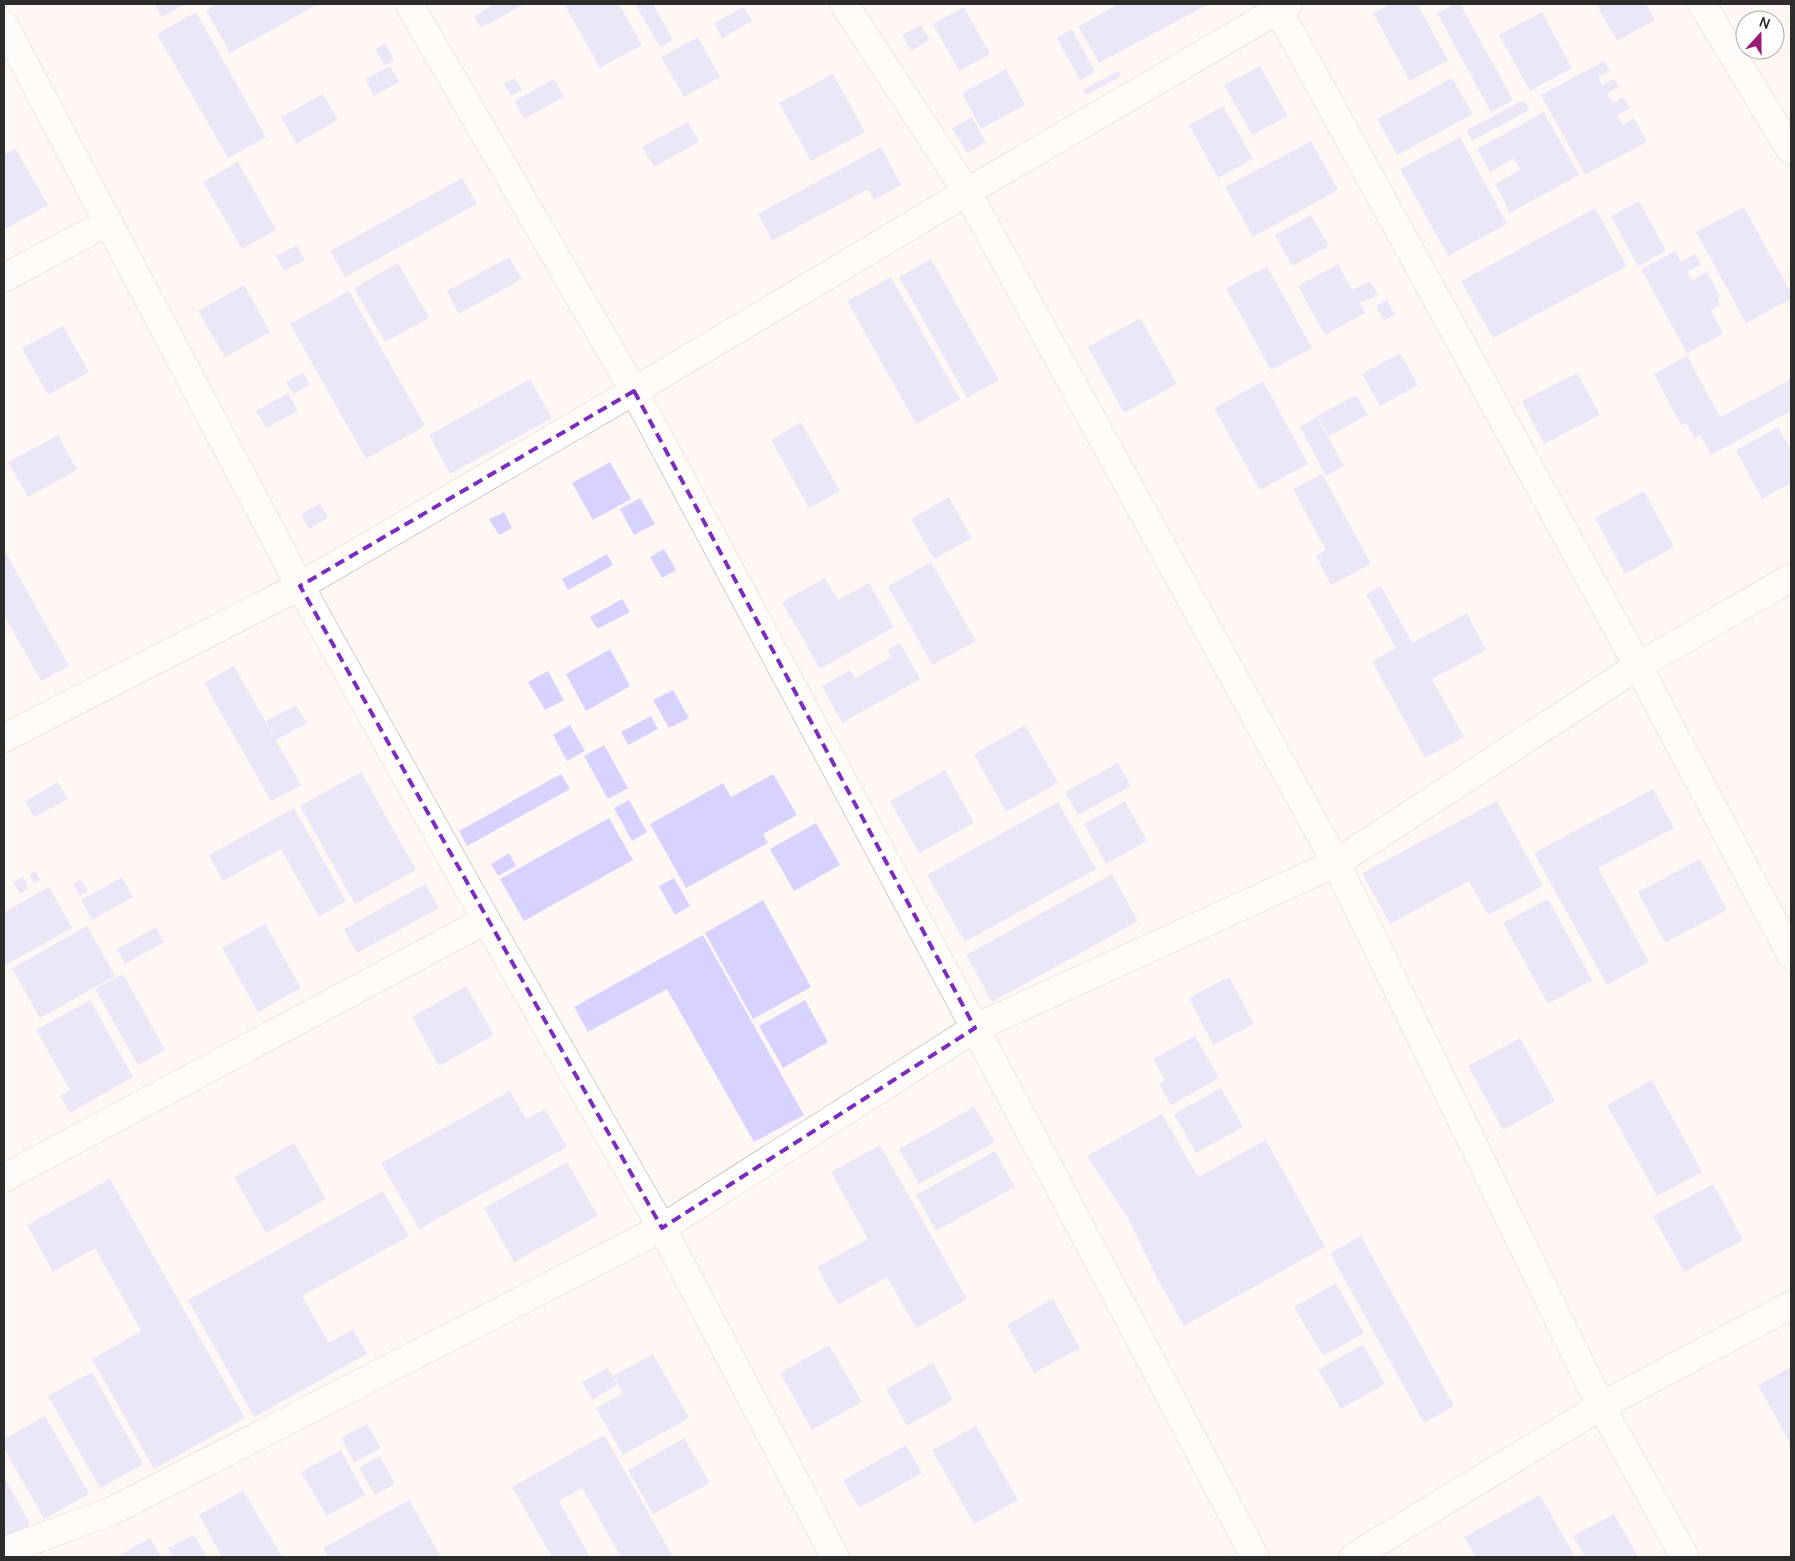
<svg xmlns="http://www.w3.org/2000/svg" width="1795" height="1561" font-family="Manrope,sans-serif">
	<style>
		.building { fill: #d8d2fe }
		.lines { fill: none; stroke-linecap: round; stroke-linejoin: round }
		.street-casing { stroke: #aca6a2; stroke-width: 29 }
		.street { stroke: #fff; stroke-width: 28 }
		.marked { fill: none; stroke: #7b2cbf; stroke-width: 4; stroke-dasharray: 10 6; stroke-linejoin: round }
	</style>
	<rect width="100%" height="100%" fill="#fef7f3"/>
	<g class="building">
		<polygon points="155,4 185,4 162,17"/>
		<polygon points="218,4 318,4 230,53 206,10"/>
		<polygon points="495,4 525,4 481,28 474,16"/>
		<polygon points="564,4 619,4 642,45 600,68"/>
		<polygon points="635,4 653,4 673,40 660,47"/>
		<polygon points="1119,4 1209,4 1099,63 1078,26"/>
		<polygon points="1391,4 1417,4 1448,60 1410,81 1373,13"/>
		<polygon points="1455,4 1460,4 1513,100 1491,112 1437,13"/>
		<polygon points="1596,4 1646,4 1655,20 1617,41"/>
		<polygon points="744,7 752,21 722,38 714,23"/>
		<polygon points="964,7 990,54 959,71 933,24"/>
		<polygon points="196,12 266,137 228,158 157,34"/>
		<polygon points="1542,12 1572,68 1530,91 1499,35"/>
		<polygon points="921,25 930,40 911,51 902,35"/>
		<polygon points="1072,29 1095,72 1080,80 1057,38"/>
		<polygon points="698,37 720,77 684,97 661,57"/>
		<polygon points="385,43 394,60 385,66 375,49"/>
		<polygon points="1604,61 1610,71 1598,77 1602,85 1614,79 1619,87 1607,93 1613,103 1623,97 1630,108 1617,115 1623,125 1634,118 1647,142 1585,175 1541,95"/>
		<polygon points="390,66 399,82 374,96 365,79"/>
		<polygon points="1260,66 1288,116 1252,135 1224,85"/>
		<polygon points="1006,69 1025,105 981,129 962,93"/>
		<polygon points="1118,71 1121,76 1086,95 1083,90"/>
		<polygon points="833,74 865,132 811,161 779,103"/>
		<polygon points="515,78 522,90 511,96 504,84"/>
		<polygon points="1452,78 1473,114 1397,155 1377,119"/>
		<polygon points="554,79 564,97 524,119 514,101"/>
		<polygon points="323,94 338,120 296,144 281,117"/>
		<polygon points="1524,100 1529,110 1472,141 1467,130"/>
		<polygon points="1223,106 1253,159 1218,178 1189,125"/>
		<polygon points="1544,112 1579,175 1510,213 1495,184 1520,170 1514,158 1490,172 1477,149"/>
		<polygon points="972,117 986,143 967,153 952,128"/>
		<polygon points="688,122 699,142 654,167 642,147"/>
		<polygon points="1460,137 1507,224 1448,256 1400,169"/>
		<polygon points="1311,141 1338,190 1253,237 1225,187"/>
		<polygon points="881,147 901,185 874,200 868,189 772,241 758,214"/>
		<polygon points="15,148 48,205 4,230 4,154"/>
		<polygon points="238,162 276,230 242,249 203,182"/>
		<polygon points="462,178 477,204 345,277 330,251"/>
		<polygon points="1639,201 1666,251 1638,266 1611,216"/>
		<polygon points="1744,207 1791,293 1791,299 1746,323 1696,232"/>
		<polygon points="1595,208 1627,266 1493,338 1461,281"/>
		<polygon points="1311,215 1329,246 1292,266 1275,235"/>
		<polygon points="297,245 305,260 284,271 276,256"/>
		<polygon points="1675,251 1681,262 1695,254 1701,265 1687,272 1692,280 1707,272 1720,297 1717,298 1720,305 1711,310 1723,334 1687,353 1641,269"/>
		<polygon points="509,257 522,279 459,314 447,291"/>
		<polygon points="931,259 999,380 967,398 899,277"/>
		<polygon points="398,263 429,318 385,342 354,288"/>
		<polygon points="1338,264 1352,290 1370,281 1378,295 1360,303 1365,313 1325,335 1298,286"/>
		<polygon points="1267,266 1312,348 1271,370 1226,288"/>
		<polygon points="891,277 960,399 916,424 847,301"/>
		<polygon points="244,285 270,332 225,357 198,311"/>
		<polygon points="349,291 425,426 366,459 290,324"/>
		<polygon points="1387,300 1395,315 1384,320 1376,306"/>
		<polygon points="1140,318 1177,384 1124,413 1088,347"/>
		<polygon points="63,326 89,372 48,395 22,348"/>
		<polygon points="1400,353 1418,385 1380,406 1362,374"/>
		<polygon points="1687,356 1720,417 1791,379 1791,411 1711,455 1700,435 1695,439 1686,423 1681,425 1654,374"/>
		<polygon points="303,372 310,385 293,394 286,382"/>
		<polygon points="1577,373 1600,415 1544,444 1522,401"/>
		<polygon points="530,379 552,418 450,474 429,435"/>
		<polygon points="1263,381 1308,464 1260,490 1214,408"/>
		<polygon points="288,393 298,411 266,428 256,411"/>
		<polygon points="1356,395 1368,415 1329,436 1317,416"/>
		<polygon points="1317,417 1344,466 1326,476 1300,427"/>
		<polygon points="801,422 840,491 809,508 771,440"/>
		<polygon points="1778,427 1791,450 1791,483 1762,499 1736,450"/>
		<polygon points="58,435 77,470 28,497 8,462"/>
		<polygon points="610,462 631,499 593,520 572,483"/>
		<polygon points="1322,474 1371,564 1331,585 1316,556 1326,550 1293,489"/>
		<polygon points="1644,491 1674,547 1625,574 1595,518"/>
		<polygon points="949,497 972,538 934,559 911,519"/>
		<polygon points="640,498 655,524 634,535 620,509"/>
		<polygon points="320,503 328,518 309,529 301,514"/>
		<polygon points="504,512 512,528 499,535 489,519"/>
		<polygon points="664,549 676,570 662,578 650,557"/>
		<polygon points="4,550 69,666 41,681 4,615"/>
		<polygon points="607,554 613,565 568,590 562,579"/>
		<polygon points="931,562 976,641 932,665 888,586"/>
		<polygon points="825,578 838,600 869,583 894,627 820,669 782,602"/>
		<polygon points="1381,586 1412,643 1467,613 1486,650 1432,679 1464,737 1425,758 1372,661 1396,648 1366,594"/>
		<polygon points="622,599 630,612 597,629 590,617"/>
		<polygon points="900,643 920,679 842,723 822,686 850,670 855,678 892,657 887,650"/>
		<polygon points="610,649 630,686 586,711 566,674"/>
		<polygon points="234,666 301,785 271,801 204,683"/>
		<polygon points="548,671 564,700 545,710 528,682"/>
		<polygon points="673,690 689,718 669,728 653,700"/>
		<polygon points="296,705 307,723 276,740 266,721"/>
		<polygon points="651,716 658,729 628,745 621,732"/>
		<polygon points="570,725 585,751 567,761 553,735"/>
		<polygon points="1025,725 1058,783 1006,812 974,754"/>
		<polygon points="604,745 628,788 608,799 584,756"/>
		<polygon points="1118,763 1131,786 1078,815 1065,792"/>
		<polygon points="945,770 974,823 919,853 890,801"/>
		<polygon points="361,772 416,870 355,904 300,806"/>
		<polygon points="561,774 570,789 467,846 459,831"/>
		<polygon points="773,774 797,815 763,834 768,843 686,888 650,824 723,783 731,797"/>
		<polygon points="58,782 68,799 34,817 25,801"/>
		<polygon points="1653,789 1674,828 1598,868 1649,962 1607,985 1534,853"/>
		<polygon points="629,800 647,832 632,841 614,808"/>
		<polygon points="1125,801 1147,841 1106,864 1084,824"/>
		<polygon points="1497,801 1543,886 1488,915 1469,881 1390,924 1362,873"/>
		<polygon points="1058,802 1096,869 965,942 927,875"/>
		<polygon points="294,808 346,901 319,917 281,849 223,881 209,855"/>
		<polygon points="609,818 633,860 524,921 500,879"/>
		<polygon points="816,823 840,865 794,891 770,849"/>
		<polygon points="509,853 516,866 498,876 491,864"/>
		<polygon points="1700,859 1727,910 1665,943 1638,892"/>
		<polygon points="35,871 40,880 34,884 29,875"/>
		<polygon points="1112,874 1138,921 992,1002 966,955"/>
		<polygon points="23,876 29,889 20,893 13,882"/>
		<polygon points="122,877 133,897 92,920 81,900"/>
		<polygon points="674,878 690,906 675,915 659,886"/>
		<polygon points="81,880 88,891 80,896 73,884"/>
		<polygon points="425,884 439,908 357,953 344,929"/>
		<polygon points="49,887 72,928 6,965 4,962 4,912"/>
		<polygon points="1548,899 1592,980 1548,1004 1503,923"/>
		<polygon points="763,900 811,987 753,1019 705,933"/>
		<polygon points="265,924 301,988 258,1012 222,948"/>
		<polygon points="87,926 115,976 40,1018 12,968"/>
		<polygon points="156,927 164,942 125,964 117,949"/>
		<polygon points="703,935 804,1115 754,1142 667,989 588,1032 574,1007"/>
		<polygon points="123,974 165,1050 138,1065 95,989"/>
		<polygon points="1229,977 1254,1024 1213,1045 1189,998"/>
		<polygon points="466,986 494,1035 439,1066 412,1017"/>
		<polygon points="90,1000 133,1077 70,1113 60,1096 70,1090 36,1030"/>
		<polygon points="805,1000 828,1042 783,1068 759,1026"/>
		<polygon points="1195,1036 1219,1078 1171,1105 1159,1084 1165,1080 1153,1059"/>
		<polygon points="1520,1038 1555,1101 1503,1130 1468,1066"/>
		<polygon points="1652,1080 1702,1172 1657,1196 1607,1105"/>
		<polygon points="1221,1088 1243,1127 1196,1153 1174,1114"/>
		<polygon points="510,1091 526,1119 545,1109 567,1147 419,1229 381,1163"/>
		<polygon points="974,1107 995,1142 919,1184 899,1149"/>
		<polygon points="1162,1114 1198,1177 1266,1140 1325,1247 1184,1326 1158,1280 1129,1220 1087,1156"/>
		<polygon points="294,1143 326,1199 266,1233 234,1177"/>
		<polygon points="880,1145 967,1299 916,1328 887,1277 838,1305 817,1267 868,1239 831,1172"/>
		<polygon points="995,1151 1015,1187 936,1231 916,1195"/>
		<polygon points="567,1162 598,1216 514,1262 484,1208"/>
		<polygon points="110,1179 245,1418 154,1469 92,1359 141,1331 95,1248 53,1272 27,1225"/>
		<polygon points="1713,1184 1743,1240 1684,1272 1653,1216"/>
		<polygon points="383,1191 409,1236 302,1296 329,1343 353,1329 367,1354 254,1417 188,1300"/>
		<polygon points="1361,1236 1454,1406 1424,1423 1330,1253"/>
		<polygon points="1336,1283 1364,1333 1323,1356 1294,1307"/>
		<polygon points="1053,1299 1080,1348 1034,1373 1007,1325"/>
		<polygon points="829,1345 862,1402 812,1430 780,1373"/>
		<polygon points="1363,1345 1385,1384 1341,1409 1318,1369"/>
		<polygon points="653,1354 689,1418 623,1455 596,1408 623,1393 613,1376"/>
		<polygon points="933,1363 953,1400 907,1426 886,1389"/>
		<polygon points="1791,1367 1791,1445 1758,1385"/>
		<polygon points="608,1368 617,1385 592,1400 582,1382"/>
		<polygon points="92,1372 143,1464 100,1488 48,1396"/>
		<polygon points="45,1416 89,1494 44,1519 4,1448 4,1439"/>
		<polygon points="367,1424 381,1448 354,1462 341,1438"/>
		<polygon points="976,1426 1018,1500 974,1524 932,1450"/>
		<polygon points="604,1435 622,1466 673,1557 621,1557 582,1488 559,1501 590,1557 552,1557 512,1487"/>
		<polygon points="684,1438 710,1483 653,1514 628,1470"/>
		<polygon points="906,1445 922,1473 859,1508 843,1480"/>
		<polygon points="341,1450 365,1495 327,1516 301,1472"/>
		<polygon points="380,1456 395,1484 375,1495 359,1468"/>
		<polygon points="4,1477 30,1524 8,1536 4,1529"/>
		<polygon points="243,1490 282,1557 222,1557 199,1515"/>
		<polygon points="1540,1495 1575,1557 1476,1557 1464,1537"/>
		<polygon points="409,1500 441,1557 328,1557 323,1548"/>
		<polygon points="1614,1514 1638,1557 1585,1557 1573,1536"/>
		<polygon points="194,1535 207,1557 173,1557 168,1548"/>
		<polygon points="150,1538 161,1557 116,1557"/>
	</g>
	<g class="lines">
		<defs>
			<g id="street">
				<polyline points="409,4 634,391 975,1028 1255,1557"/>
				<polyline points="844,4 967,192 1336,863 1601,1406 1685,1557"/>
				<polyline points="1275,4 1638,666 1791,955"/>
				<polyline points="1702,4 1791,151"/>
				<polyline points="4,25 300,586 486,920 662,1228 835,1557"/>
				<polyline points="4,278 108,222"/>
				<polyline points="4,738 300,586 634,391 967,192 1288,4"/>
				<polyline points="4,1178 486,920"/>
				<polyline points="4,1551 112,1511 662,1228 975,1028 1336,863 1638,666 1791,578"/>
				<polyline points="1353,1557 1601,1406 1791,1305"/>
			</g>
		</defs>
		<use href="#street" class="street-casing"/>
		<use href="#street" class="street"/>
	</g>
	<path d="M0 0H1795V1561H0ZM634,391L975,1028L662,1228L300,586Z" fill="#fef7f3" fill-opacity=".55" fill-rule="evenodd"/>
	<path class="marked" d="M634,391L975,1028L662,1228L300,586Z"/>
	<rect width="1795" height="1561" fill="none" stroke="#2e2c2a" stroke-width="10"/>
	<g transform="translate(1760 35) rotate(21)"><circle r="24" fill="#ffffff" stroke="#ababaa"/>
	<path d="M0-4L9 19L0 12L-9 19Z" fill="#961c76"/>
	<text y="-8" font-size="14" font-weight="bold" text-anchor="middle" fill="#2e2c2a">N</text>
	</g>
</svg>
